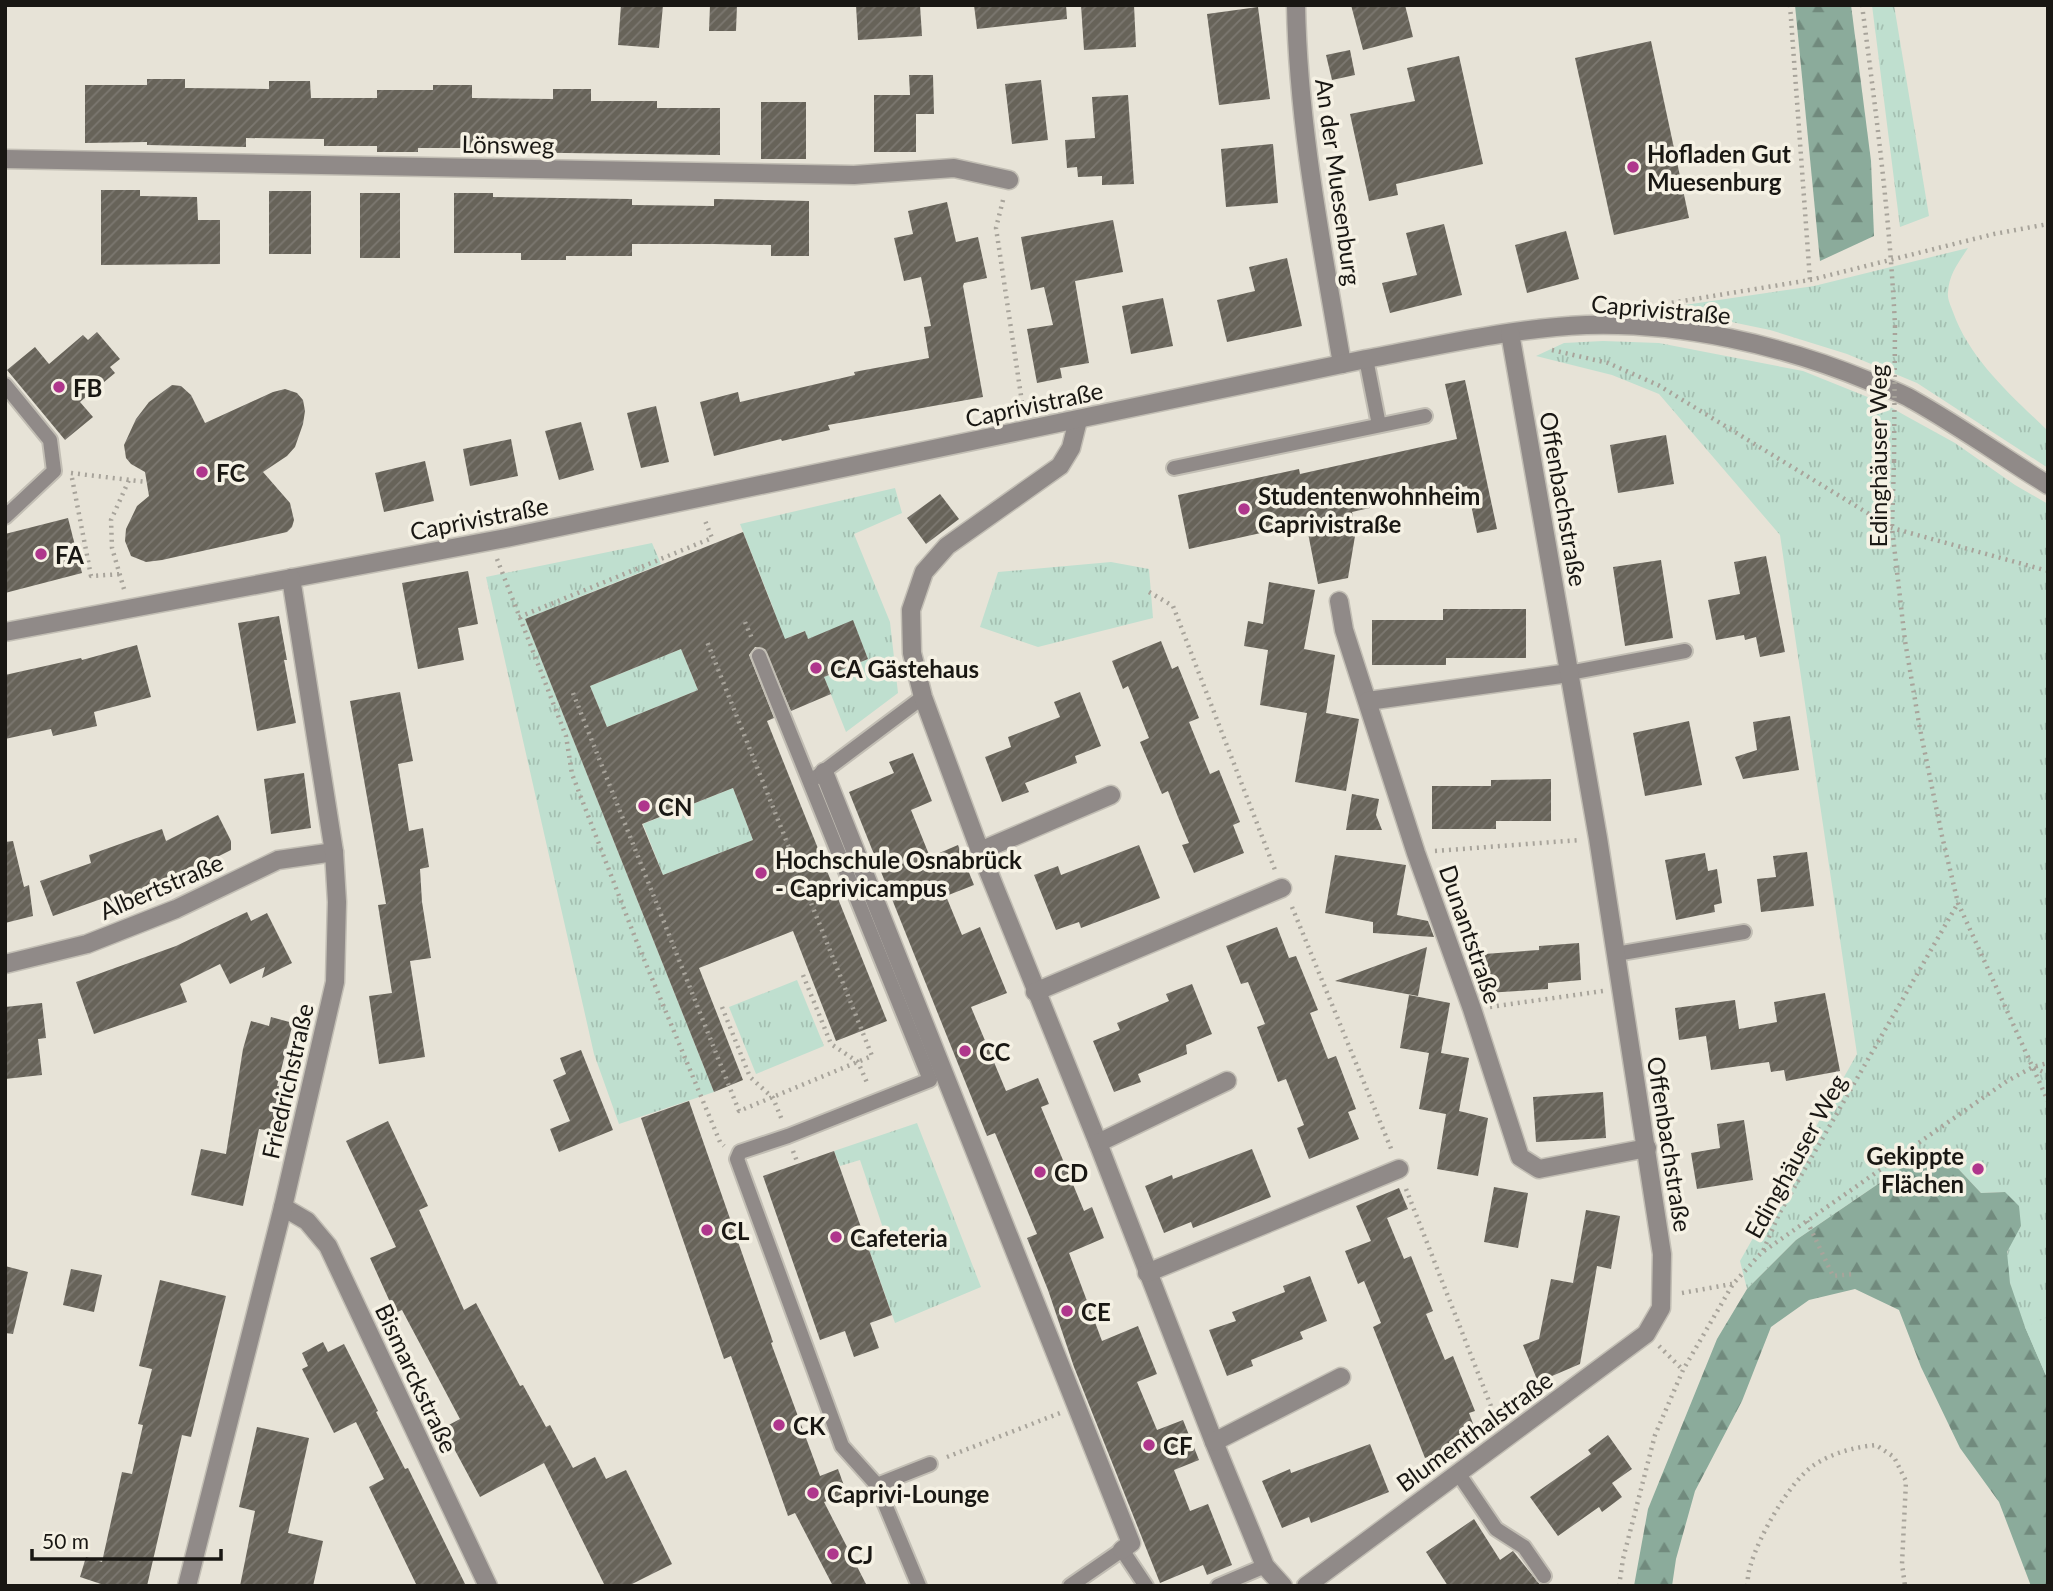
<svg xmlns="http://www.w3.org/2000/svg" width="2053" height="1591" font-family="Lato,sans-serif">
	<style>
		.grass { fill: url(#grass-tufts) }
		.forest { fill: url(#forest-firs) }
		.pitch { fill: #bfdfcf }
		.building { fill: url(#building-hatch); fill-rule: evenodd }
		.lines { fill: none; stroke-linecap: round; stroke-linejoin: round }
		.service-casing { stroke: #c2beb4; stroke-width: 18 }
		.pedestrian-casing { stroke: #c2beb4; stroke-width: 21 }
		.minor-casing { stroke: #c2beb4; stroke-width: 21 }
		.path { stroke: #a8a49b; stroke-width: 4.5; stroke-dasharray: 2 5; stroke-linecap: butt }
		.service { stroke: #908a88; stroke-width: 14 }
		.pedestrian { stroke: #908a88; stroke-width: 18 }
		.minor { stroke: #908a88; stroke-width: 18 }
		.path-bridge { stroke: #a8a49b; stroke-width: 4.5; stroke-dasharray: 2 5; stroke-linecap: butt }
		.poi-dot { fill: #af368c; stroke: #f5f1e4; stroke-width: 2.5 }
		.labels { text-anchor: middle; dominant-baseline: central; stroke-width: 7; stroke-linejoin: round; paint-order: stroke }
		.street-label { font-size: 24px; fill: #191713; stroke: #f5f1e4 }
		.poi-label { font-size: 24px; font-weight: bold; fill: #191713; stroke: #f5f1e4; text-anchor: start }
	</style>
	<defs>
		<pattern id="grass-tufts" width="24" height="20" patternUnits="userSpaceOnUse" patternTransform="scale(1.75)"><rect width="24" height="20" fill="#bfdfcf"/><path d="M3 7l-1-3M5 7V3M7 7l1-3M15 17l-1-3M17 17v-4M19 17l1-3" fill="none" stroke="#a4bfb1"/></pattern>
		<pattern id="forest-firs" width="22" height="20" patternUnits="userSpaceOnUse" patternTransform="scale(1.75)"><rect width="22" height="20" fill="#8bab9b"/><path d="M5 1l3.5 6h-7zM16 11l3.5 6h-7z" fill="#718a7d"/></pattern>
		<pattern id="building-hatch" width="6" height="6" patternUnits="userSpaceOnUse" patternTransform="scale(1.75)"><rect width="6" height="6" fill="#676359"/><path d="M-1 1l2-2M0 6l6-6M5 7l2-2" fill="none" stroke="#7c7871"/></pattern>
	</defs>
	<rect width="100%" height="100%" fill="#e7e3d7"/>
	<g class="grass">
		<polygon points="1872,5 1894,5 1929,216 1900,227"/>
		<path d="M1968,248C1959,262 1949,274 1948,292C1947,299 1951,306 1953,312C1970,360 2012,396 2048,431V468L1917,383L1847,354L1770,330L1664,308L1814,286Z"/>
		<path d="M1603,341L1659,343L1803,371L1885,404L1906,416L1955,443L2015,485L2048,504V1380C2036,1352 1999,1278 2008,1250C2011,1242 2017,1233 2021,1226L2005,1192L1981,1193L1950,1160L1925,1152L1796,1240L1747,1289L1740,1261L1857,1054L1780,535L1659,394L1612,375L1536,356L1564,343Z"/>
		<polygon points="895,488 902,513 854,534 890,622 898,693 846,732 824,677 868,659 853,621 808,639 804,631 776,643 774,610 740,524"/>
		<polygon points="652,543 661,564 525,619 714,1092 619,1124 594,1054 486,577"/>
		<polygon points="1111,562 1149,569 1153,618 1038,647 980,627 998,572"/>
		<polygon points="681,649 698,690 607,727 590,686"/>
		<polygon points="733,788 753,840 663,875 643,824"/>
		<polygon points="797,980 824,1046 756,1074 729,1007"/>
		<polygon points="917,1123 981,1287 895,1323 864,1235 883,1228 860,1160 840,1166 834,1151"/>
	</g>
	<g class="forest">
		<polygon points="1795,5 1851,5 1871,161 1874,236 1820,261"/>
		<polygon points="1925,1152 1950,1160 1981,1193 2005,1192 2019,1206 2021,1226 2007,1252 2010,1283 2025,1327 2048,1380 2048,1586 2031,1586 1999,1502 1960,1448 1921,1367 1899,1310 1855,1289 1809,1300 1771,1327 1742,1401 1695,1491 1676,1559 1672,1586 1634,1586 1648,1509 1717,1339 1747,1289 1796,1240"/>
	</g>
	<polygon class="pitch" points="2048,1317 2048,1380 2025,1327"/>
	<g class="building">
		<polygon points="621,5 663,5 659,48 618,45"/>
		<polygon points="710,5 737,5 736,31 709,31"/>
		<polygon points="856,5 920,5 922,36 858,40"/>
		<polygon points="974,5 1066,5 1067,19 977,29"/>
		<polygon points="1081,5 1134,5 1136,47 1084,50"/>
		<polygon points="1351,5 1405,5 1413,37 1363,50"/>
		<polygon points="1258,7 1270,99 1219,105 1207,14"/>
		<polygon points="1651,41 1689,218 1614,235 1575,58"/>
		<polygon points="1350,50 1355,75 1332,80 1326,55"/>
		<polygon points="1459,56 1483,164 1396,184 1398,195 1369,201 1350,114 1415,101 1407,68"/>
		<polygon points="909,75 933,75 934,114 916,114 916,152 874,152 874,95 910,95"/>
		<polygon points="147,79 185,79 185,88 269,89 269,81 310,81 311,98 377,98 377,90 433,90 433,85 472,85 472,98 553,99 553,89 591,89 591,101 657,101 657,108 720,108 720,155 488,152 488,148 418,148 418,152 377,152 377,146 324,146 324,139 246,138 246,147 147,145 147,142 85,143 85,85 147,85"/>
		<polygon points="1041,80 1048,140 1012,144 1005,84"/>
		<polygon points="1128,95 1134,184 1102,185 1102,176 1078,177 1077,167 1067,168 1065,140 1095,138 1092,97"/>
		<rect x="761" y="102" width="45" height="57"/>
		<polygon points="1273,144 1278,203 1226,207 1221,149"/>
		<polygon points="101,190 140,190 140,196 197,197 198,220 220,220 220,264 101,265"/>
		<rect x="269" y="191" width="42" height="63"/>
		<rect x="360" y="193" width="40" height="65"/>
		<polygon points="454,193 493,193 493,197 632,199 632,205 714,206 714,199 809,201 809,256 771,256 771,245 714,244 632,244 632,256 566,256 566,260 521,260 521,253 454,253"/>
		<polygon points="947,202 956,242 978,237 987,278 964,283 963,286 983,397 828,425 830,430 782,441 781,439 714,456 700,402 738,392 740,402 855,375 854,372 929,358 924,327 931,326 921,277 904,281 894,238 913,234 908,211"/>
		<polygon points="1113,220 1123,272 1075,281 1089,363 1060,368 1062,378 1037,383 1027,329 1053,325 1044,287 1031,290 1021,237"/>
		<polygon points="1444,224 1462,295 1390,313 1382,283 1417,275 1406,233"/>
		<polygon points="1566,231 1579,279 1527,293 1515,245"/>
		<polygon points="1287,258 1302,326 1227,342 1217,300 1255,291 1249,267"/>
		<polygon points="1163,298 1173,346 1131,354 1122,306"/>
		<polygon points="97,332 120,359 110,367 115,373 80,402 93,417 65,440 7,370 35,347 49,364 83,335 88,340"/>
		<polygon points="1465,380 1497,529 1477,533 1467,486 1352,512 1356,530 1348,578 1318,584 1306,523 1189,549 1178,495 1299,469 1300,474 1457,439 1445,384"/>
		<polygon points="172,385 181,386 191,395 205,423 273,392 285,389 297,393 303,400 305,411 303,424 295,447 287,456 263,472 290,503 294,520 292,527 287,532 162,560 146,562 131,556 125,541 126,529 137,506 149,496 145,472 131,464 126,458 124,445 136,419 149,402"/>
		<polygon points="656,406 669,462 641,468 627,413"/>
		<polygon points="581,422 594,470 559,480 545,431"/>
		<polygon points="1666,435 1674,484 1618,493 1610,445"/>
		<polygon points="511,439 518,476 470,486 463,449"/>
		<polygon points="425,461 434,501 384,512 375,473"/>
		<polygon points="940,494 959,519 926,544 907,518"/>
		<polygon points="68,518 82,573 5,593 5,534"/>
		<path d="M743,532L785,639L805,631L808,639L853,620L868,659L824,677L831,694L791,711L765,649L755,647L749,655L774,718L767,721L887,1021L836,1041L793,931L699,968L743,1080L714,1092L525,619ZM681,649L698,690L607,727L590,686ZM733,788L753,840L663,875L642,824Z"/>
		<polygon points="1766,556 1785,652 1760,657 1756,637 1745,640 1744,635 1716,640 1708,600 1740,594 1734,562"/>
		<polygon points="1661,560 1673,638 1625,646 1613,567"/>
		<polygon points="468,571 478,624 458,628 464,660 418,669 402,583"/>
		<polygon points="1269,582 1315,590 1304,649 1335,655 1326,713 1359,719 1346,791 1295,782 1307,713 1260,705 1268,650 1244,646 1248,621 1263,624"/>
		<polygon points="1443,609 1526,609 1526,658 1446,658 1446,665 1372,665 1372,620 1443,620"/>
		<polygon points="279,616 287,660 284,660 296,723 257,731 238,623"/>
		<polygon points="1161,641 1172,669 1178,666 1199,718 1189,722 1210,774 1219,770 1240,822 1233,825 1244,853 1194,873 1182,845 1189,843 1178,817 1168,791 1162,794 1140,742 1149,738 1128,686 1123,689 1112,661"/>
		<polygon points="137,645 151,697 94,712 97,726 53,736 51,729 5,739 5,675 81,658 82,660"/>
		<polygon points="400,692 413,761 398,764 409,831 423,828 429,867 420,869 422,902 431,958 410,961 425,1057 379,1064 369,996 392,993 378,905 386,904 350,701"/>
		<polygon points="1080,692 1101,746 1075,756 1077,763 1025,783 1029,792 1002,802 985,757 1011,747 1008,737 1060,717 1054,702"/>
		<polygon points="1790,716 1799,770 1743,779 1735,757 1757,750 1753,722"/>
		<polygon points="1689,721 1702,785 1645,796 1633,733"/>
		<polygon points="913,753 932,801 911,810 930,857 958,845 974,885 946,896 962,935 980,927 1007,993 971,1007 1006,1091 1038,1078 1049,1104 1041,1107 1084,1211 1092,1207 1104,1238 1069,1253 1102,1341 1138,1326 1157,1374 1137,1382 1157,1430 1183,1420 1199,1460 1174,1470 1190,1511 1208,1504 1232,1565 1207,1575 1203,1565 1160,1583 1074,1367 1048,1290 1027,1238 1037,1234 995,1133 987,1136 849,792 894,773 889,762"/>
		<polygon points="304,773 311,828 271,834 264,779"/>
		<polygon points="1551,779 1551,821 1496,821 1496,829 1432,829 1432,786 1491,786 1491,780"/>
		<polygon points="1352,794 1379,799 1376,815 1382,830 1346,830"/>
		<polygon points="218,815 231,841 231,850 179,876 180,879 106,905 104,898 53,916 40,881 91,863 89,855 162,829 166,841"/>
		<polygon points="13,841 24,887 29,885 33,916 5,923 5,842"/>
		<polygon points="1139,845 1160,898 1081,928 1079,922 1056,930 1034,875 1058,866 1061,875"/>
		<polygon points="1807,852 1814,906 1761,912 1757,879 1776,877 1773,856"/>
		<polygon points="1705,853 1708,871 1717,869 1722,903 1714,905 1715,912 1676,920 1665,860"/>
		<polygon points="1335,855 1406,865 1397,915 1428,921 1434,937 1373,933 1373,922 1325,913"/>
		<polygon points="247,912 251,921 267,913 292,963 262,978 265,967 230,984 220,964 180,984 187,1002 94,1034 76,982 176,946"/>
		<polygon points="1277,927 1289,958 1296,956 1318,1010 1310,1013 1328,1059 1336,1056 1356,1109 1348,1112 1359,1139 1309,1159 1297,1128 1304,1125 1286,1079 1278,1082 1257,1027 1265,1024 1248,982 1241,984 1226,946"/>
		<polygon points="1579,943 1581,980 1548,983 1548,989 1486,993 1484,954 1539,950 1539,946"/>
		<polygon points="1427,947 1418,996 1335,981"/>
		<polygon points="1192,984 1212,1034 1186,1045 1187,1054 1138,1074 1141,1082 1114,1092 1093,1041 1120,1030 1117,1023 1169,1001 1166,994"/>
		<polygon points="1825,993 1840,1071 1786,1081 1784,1070 1771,1072 1769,1062 1711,1070 1706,1036 1679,1040 1675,1008 1735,1000 1739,1029 1777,1022 1774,1002"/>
		<polygon points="1409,995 1450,1003 1441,1053 1469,1058 1459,1111 1488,1118 1478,1176 1437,1169 1446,1114 1419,1109 1429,1053 1400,1048"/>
		<polygon points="42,1003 46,1038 38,1039 42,1075 5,1079 5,1007"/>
		<polygon points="271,1017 293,1023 277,1086 279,1086 272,1131 259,1129 243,1206 191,1195 201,1149 226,1154 243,1049 251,1021 269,1026"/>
		<polygon points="581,1050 613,1130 559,1152 550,1129 570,1121 553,1080 566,1074 560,1058"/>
		<polygon points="1603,1092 1606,1138 1536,1142 1533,1097"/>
		<polygon points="689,1101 773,1342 771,1343 820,1476 838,1469 847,1494 824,1502 867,1586 833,1586 795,1513 788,1516 731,1356 724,1359 641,1118"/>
		<polygon points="1744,1120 1753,1180 1697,1189 1691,1153 1720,1148 1717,1124"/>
		<polygon points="388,1121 428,1206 419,1210 464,1310 476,1303 520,1386 523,1385 546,1427 550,1425 573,1468 595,1457 606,1479 626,1470 672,1564 628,1586 605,1586 544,1463 480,1497 443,1428 460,1419 402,1310 395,1313 370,1258 396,1247 346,1141"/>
		<polygon points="1252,1149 1271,1197 1193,1228 1191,1222 1164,1233 1145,1186 1172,1175 1173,1179"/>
		<polygon points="834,1151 892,1315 870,1323 879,1348 854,1357 845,1331 820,1340 763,1176"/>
		<polygon points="1494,1187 1528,1193 1518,1248 1484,1242"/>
		<polygon points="1399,1188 1408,1209 1387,1218 1404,1259 1411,1256 1433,1311 1426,1314 1445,1360 1453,1356 1475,1411 1469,1413 1478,1437 1425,1458 1373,1327 1381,1323 1364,1281 1358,1284 1345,1251 1371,1241 1356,1206"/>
		<polygon points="1586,1210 1620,1216 1611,1269 1597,1266 1580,1364 1538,1382 1523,1345 1539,1339 1551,1279 1573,1283"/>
		<polygon points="5,1266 28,1272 13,1334 5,1333"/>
		<polygon points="71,1269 102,1275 94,1312 63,1305"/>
		<polygon points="1310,1276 1327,1321 1300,1332 1303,1339 1251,1360 1253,1366 1227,1376 1209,1330 1236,1321 1232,1312 1285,1292 1283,1286"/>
		<polygon points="160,1280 226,1296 191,1437 182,1435 147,1586 107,1586 80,1577 86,1557 102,1562 122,1472 132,1474 143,1425 138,1424 152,1369 139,1366"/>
		<polygon points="323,1342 328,1352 344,1344 378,1411 376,1412 405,1469 408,1468 466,1586 417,1586 369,1487 384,1479 356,1422 334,1433 302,1369 308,1366 302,1353"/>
		<polygon points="257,1427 309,1438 288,1533 323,1541 313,1586 240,1586 255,1511 239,1507"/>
		<polygon points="1608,1435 1632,1469 1612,1483 1622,1497 1602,1512 1599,1507 1558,1536 1530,1497 1591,1454 1588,1450"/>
		<polygon points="1370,1444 1389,1492 1311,1523 1309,1517 1282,1528 1262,1481 1290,1469 1291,1473"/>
		<polygon points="1474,1519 1500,1560 1513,1551 1541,1586 1448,1586 1426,1552"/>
	</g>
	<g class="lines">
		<defs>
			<g id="service">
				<polyline points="1366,359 1379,425"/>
				<polyline points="5,385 50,440 54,471 5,517"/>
				<polyline points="1174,468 1425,416"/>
				<polyline points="759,656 930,1080 788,1136 740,1152 737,1159 842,1446 877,1485 919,1586"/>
				<polyline points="1569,673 1685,651"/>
				<polyline points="815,778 923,697"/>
				<polyline points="1616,954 1744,932"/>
				<polyline points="1458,1473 1496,1529 1524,1547 1544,1576"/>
				<polyline points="877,1485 930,1464"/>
				<polyline points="1070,1586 1122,1550 1146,1586"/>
				<polyline points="1218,1586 1265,1566"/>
			</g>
			<polyline id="pedestrian" points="824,772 1131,1543 1122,1550"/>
			<g id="minor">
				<path d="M1296,5C1298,126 1322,245 1342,364"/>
				<polyline points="5,159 854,175 954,168 1009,180"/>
				<polyline points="1078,420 1071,448 1060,466 947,546 924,572 911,610 912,653 923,697 980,851 1098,1143 1214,1442 1265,1566 1283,1586"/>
				<polyline points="1339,601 1344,630 1416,853 1472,1009 1520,1157 1539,1169 1647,1148"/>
				<path d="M5,632L506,538L1366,359C1438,346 1512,328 1586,325C1681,322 1782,345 1869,381C1884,387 1900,392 1913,400C1959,426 2003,457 2048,485"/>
				<polyline points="1368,701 1569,673"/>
				<polyline points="980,851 1111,795"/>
				<polyline points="5,964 87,944 176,909 278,860 334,852"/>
				<polyline points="1035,992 1282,888"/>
				<polyline points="1098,1143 1227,1081"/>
				<polyline points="283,1207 307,1221 328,1246 488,1586"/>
				<polyline points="1147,1273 1399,1169"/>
				<polyline points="1214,1442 1341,1377"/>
				<polyline points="187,1586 283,1207 335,982 337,902 334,852 291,578"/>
				<polyline points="1306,1586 1646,1334 1661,1308 1662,1254 1598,838 1510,333"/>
			</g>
		</defs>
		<use href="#service" class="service-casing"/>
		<use href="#pedestrian" class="pedestrian-casing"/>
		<use href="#minor" class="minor-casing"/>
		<g class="path">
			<polyline points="1790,5 1810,280"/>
			<path d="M1862,5C1876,112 1890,219 1895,326"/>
			<polyline points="1003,200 996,228 1023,409"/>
			<polyline points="1658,305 1810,280 1994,234 2048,224"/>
			<polyline points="1552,350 1608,363 1658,385 1892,528 2048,571"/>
			<polyline points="1894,461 1892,528 1905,641 1920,729 1942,836 1958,903 2048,1101"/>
			<polyline points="71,473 147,482"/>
			<polyline points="72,478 91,576 122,574"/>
			<polyline points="497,559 566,736 572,774 636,940 720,1142 724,1146"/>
			<polyline points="124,589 112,548 111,520 129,480"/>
			<polyline points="1149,592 1173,606 1275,870"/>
			<polyline points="519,617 712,538 704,518"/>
			<polyline points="745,622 753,641"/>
			<polyline points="573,693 739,1111 872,1056 706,639"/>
			<polyline points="1435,851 1580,840"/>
			<polyline points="1292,907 1392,1151"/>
			<polyline points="803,975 831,1044 858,1062 868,1085"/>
			<polyline points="722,1007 750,1077 773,1098 782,1120"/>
			<polyline points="1490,1007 1603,991"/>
			<polyline points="2034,1068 2048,1074"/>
			<polyline points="793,1151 798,1164"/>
			<polyline points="1406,1189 1496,1419"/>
			<polyline points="1807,1221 1833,1276 1853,1274"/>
			<polyline points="1764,1251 2007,1081 2033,1067 2048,1063"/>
			<polyline points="1682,1293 1732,1284"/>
			<polyline points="1659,1346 1683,1370"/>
			<polyline points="947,1457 1060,1413"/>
			<polyline points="1619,1586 1623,1559 1655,1435 1683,1370 1733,1284 1763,1251 1779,1214 1958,903"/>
			<path d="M1747,1586C1748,1579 1748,1571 1751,1564C1759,1536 1790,1481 1814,1465C1832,1453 1855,1447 1876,1445L1894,1457L1906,1481L1902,1564L1905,1586"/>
		</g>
		<use href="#service" class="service"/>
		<use href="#pedestrian" class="pedestrian"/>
		<use href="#minor" class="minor"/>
		<polyline class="path-bridge" points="1894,461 1895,326"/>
	</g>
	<g class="poi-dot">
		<circle cx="1633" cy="167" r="7"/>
		<circle cx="59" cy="387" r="7"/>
		<circle cx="202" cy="472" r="7"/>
		<circle cx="1244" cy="509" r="7"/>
		<circle cx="41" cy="554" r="7"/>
		<circle cx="816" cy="668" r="7"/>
		<circle cx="644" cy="806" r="7"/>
		<circle cx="761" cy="873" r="7"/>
		<circle cx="965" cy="1051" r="7"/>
		<circle cx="1978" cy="1169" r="7"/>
		<circle cx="1040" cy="1172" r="7"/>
		<circle cx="707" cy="1230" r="7"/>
		<circle cx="836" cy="1237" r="7"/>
		<circle cx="1067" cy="1311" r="7"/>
		<circle cx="779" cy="1425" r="7"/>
		<circle cx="1149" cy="1445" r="7"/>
		<circle cx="813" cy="1493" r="7"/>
		<circle cx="833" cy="1554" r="7"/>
	</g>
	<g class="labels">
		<g class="street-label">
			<text transform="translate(508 144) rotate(1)">Lönsweg</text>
			<text transform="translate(1339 182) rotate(82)">An der Muesenburg</text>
			<text transform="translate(1661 309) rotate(5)">Caprivistraße</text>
			<text transform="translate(1034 404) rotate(-12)">Caprivistraße</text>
			<text transform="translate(1877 456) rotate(-90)">Edinghäuser Weg</text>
			<text transform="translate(1564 499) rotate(80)">Offenbachstraße</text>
			<text transform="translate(479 518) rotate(-11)">Caprivistraße</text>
			<text transform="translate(161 886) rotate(-23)">Albertstraße</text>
			<text transform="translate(1471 934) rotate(71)">Dunantstraße</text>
			<text transform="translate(287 1081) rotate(-77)">Friedrichstraße</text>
			<text transform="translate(1670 1144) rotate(81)">Offenbachstraße</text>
			<text transform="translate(1795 1156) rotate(-61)">Edinghäuser Weg</text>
			<text transform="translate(417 1378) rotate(65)">Bismarckstraße</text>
			<text transform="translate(1474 1431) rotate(-36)">Blumenthalstraße</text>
		</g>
		<g class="poi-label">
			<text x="1647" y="153">Hofladen Gut<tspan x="1647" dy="28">Muesenburg</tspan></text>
			<text x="73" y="387">FB</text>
			<text x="216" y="472">FC</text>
			<text x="1258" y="495">Studentenwohnheim<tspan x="1258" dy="28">Caprivistraße</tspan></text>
			<text x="55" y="554">FA</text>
			<text x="830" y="668">CA Gästehaus</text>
			<text x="658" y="806">CN</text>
			<text x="775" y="859">Hochschule Osnabrück<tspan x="775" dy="28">- Caprivicampus</tspan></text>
			<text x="979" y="1051">CC</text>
			<text x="1964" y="1155" text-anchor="end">Gekippte<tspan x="1964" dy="28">Flächen</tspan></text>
			<text x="1054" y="1172">CD</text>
			<text x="721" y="1230">CL</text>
			<text x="850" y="1237">Cafeteria</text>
			<text x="1081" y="1311">CE</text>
			<text x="793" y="1425">CK</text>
			<text x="1163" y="1445">CF</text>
			<text x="827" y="1493">Caprivi-Lounge</text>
			<text x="847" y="1554">CJ</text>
		</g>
	</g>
	<rect width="2053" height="1591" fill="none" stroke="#191713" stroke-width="14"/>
	<path d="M32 1549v10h189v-10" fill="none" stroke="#191713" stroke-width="3.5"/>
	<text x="42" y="1549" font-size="21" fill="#191713" stroke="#f5f1e4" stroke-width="5" paint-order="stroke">50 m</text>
</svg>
